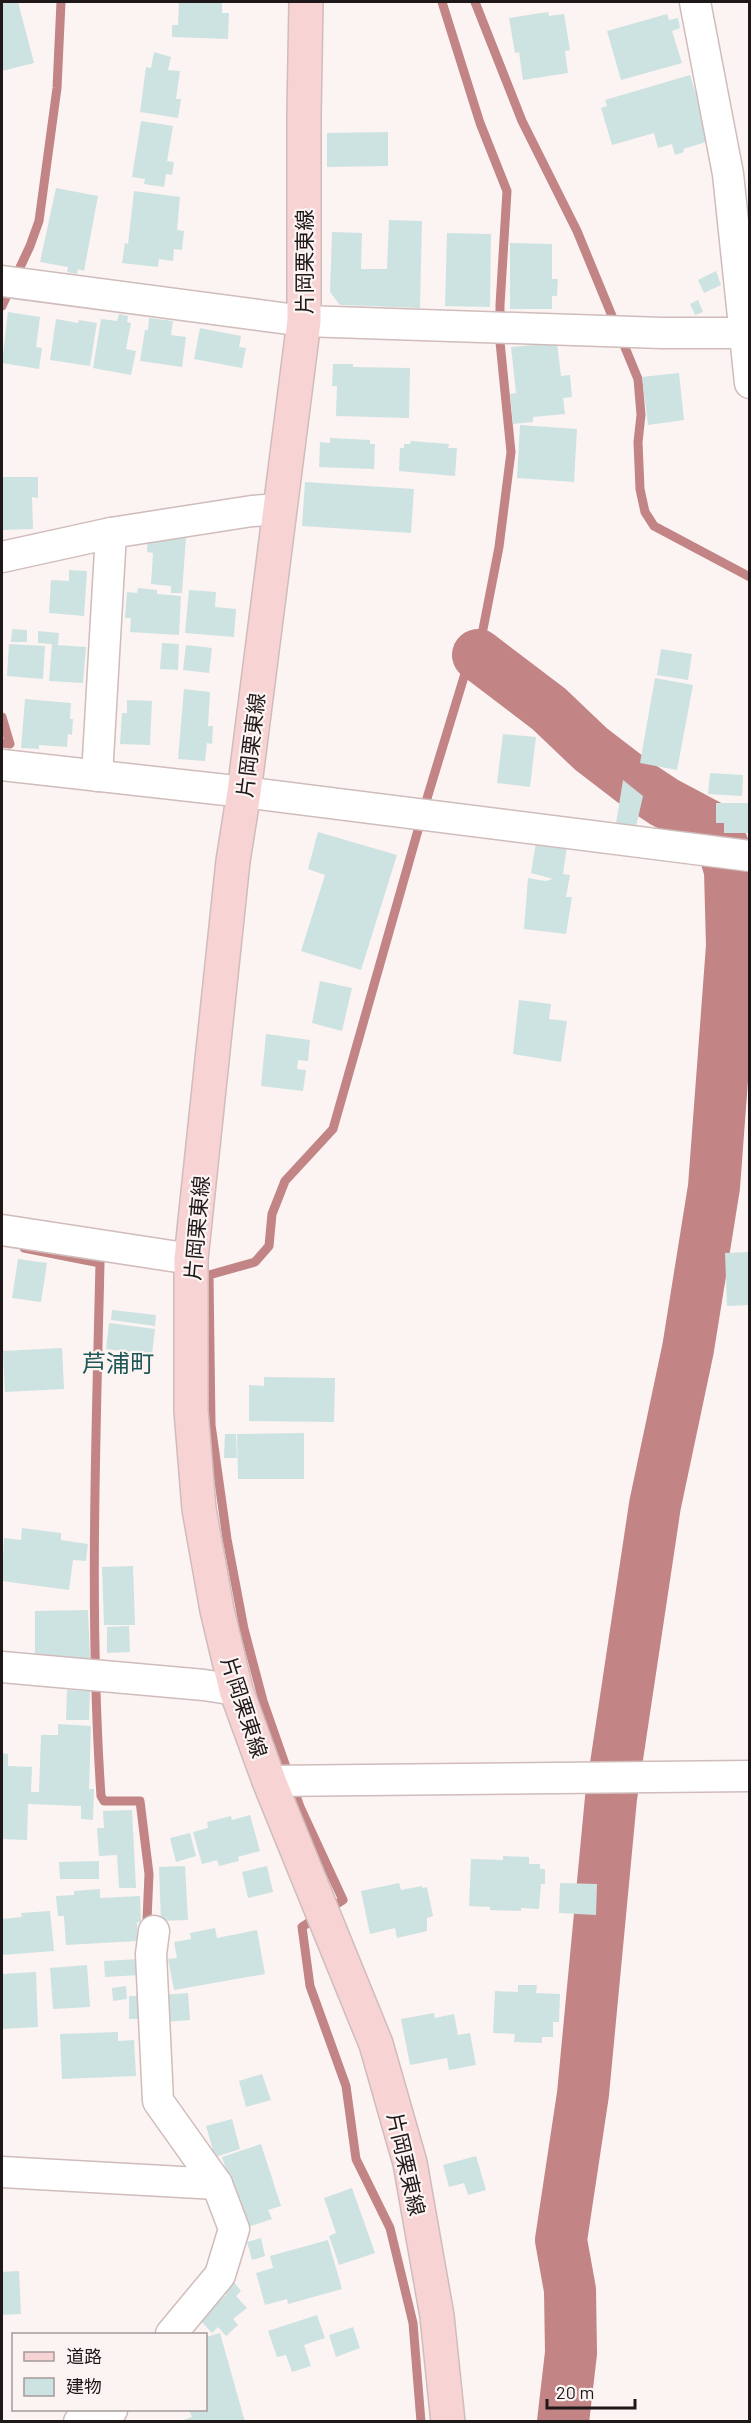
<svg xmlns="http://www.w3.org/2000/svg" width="751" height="2423" font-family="Barlow,'Noto Sans JP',sans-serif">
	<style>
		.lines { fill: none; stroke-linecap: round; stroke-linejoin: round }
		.stream { stroke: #c28484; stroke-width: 9 }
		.river { stroke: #c28484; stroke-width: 52 }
		.building { fill: #cde3e1 }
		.minor-casing { stroke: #d0bcbb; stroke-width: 33 }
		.secondary-casing { stroke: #d0bcbb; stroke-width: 36 }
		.minor { stroke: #fff; stroke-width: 30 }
		.secondary { stroke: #f8d3d4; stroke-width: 33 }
		.labels { text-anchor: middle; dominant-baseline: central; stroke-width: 4.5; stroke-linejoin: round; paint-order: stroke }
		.street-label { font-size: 21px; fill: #1f1818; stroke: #fcf3f3 }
		.quarter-label { font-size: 24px; fill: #1d5856; stroke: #fcf3f3 }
	</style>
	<rect width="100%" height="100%" fill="#fcf3f3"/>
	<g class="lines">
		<g class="stream">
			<polyline points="475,2 522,121 577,231 638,379 641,415 638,442 640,489 645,512 654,526 750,577"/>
			<polyline points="2,306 30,246 39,221 57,88 61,2"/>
			<polyline points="2,717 10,744 2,743"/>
			<path d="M24,1248L100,1263C96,1440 89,1618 101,1796L104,1801H140L149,1874L147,1920"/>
			<polyline points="329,1909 343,1900 300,1807 263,1701 244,1629 227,1539 211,1425 209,1275 255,1262 269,1246 272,1214 285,1181 333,1129 428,795 467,667 478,655 499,547 511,452 500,342 500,305 507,191 480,123 442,2"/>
			<polyline points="317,1917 302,1927 310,1986 346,2086 356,2159 390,2228 413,2323 421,2422"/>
		</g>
		<polyline class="river" points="478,655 549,709 591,749 634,782 664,802 711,827 723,846 730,871 732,946 714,1187 688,1349 655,1505 611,1798 583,2094 561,2240 570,2290 571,2353 563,2422"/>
	</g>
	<g class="building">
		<polygon points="2,2 18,2 34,63 2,71"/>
		<polygon points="179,2 222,2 222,13 229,13 228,39 172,37 172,25 178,25"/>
		<polygon points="548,12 549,16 564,14 570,50 565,51 568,73 523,80 519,52 515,53 509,18"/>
		<polygon points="667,14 669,20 678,18 680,28 672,31 682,63 621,80 607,31"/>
		<polygon points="154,52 171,57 168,70 180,71 176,99 181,99 178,118 140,112 146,67 151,68"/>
		<polygon points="690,75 697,98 704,96 710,137 705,138 706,142 683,149 684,152 675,155 672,144 658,148 654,133 612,145 601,108 607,106 605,100"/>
		<polygon points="141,121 173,126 167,161 174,162 172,175 166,174 164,187 144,184 145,179 132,177"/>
		<polygon points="388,132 388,166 327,167 327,133"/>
		<polygon points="56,188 98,196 84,271 78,269 77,274 67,272 68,267 40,262"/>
		<polygon points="134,191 180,197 177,230 184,231 182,250 174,249 173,261 159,259 158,267 122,263 125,243 128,244"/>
		<polygon points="389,220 422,221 420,308 340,305 330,292 332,232 362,233 361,269 387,269"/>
		<polygon points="447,233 491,234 490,307 445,306"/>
		<polygon points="510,243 552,244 552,279 558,279 557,296 552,296 552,309 510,309"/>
		<polygon points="716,271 721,285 704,293 698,280"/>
		<polygon points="698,300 703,312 695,315 690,304"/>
		<polygon points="8,312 40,317 36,347 42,348 39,369 2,363"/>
		<polygon points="119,314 128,316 127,322 131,323 126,349 136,351 131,375 93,368 101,319 117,321"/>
		<polygon points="149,318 173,321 171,335 186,337 182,367 140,361 145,330 148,330"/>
		<polygon points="56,319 78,323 79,320 97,323 90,366 50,360"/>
		<polygon points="200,328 241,336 239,347 246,348 242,368 194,359"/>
		<polygon points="557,343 561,376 570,375 572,397 563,398 565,414 533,417 533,422 513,424 510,394 516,393 511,347"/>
		<polygon points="333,364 353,364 353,367 410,368 409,418 336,416 337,386 332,386"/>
		<polygon points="679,373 684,420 648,425 642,377"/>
		<polygon points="520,425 577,429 574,482 517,478"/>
		<polygon points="330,438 370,440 370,444 375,444 374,469 319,467 320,442 330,443"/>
		<polygon points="411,441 449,444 448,448 457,448 455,476 399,471 400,448 404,448 404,444 410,444"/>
		<polygon points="2,477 38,477 38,498 32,497 33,529 2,530"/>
		<polygon points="305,482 414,489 411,533 302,526"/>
		<polygon points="148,534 186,537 182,593 171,593 171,586 151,584 153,553 147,552"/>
		<polygon points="69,570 87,571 84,616 49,613 51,580 69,581"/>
		<polygon points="138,588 157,590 157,594 181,596 179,635 130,632 131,618 125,618 127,592 137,593"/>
		<polygon points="189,590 216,592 215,607 236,609 234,637 185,633"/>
		<polygon points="12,629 27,630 27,642 11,642"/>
		<polygon points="38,631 59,633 58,645 86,647 83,683 49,681 52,644 38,643"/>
		<polygon points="162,643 179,644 178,670 160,669"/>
		<polygon points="9,644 45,646 43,679 7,676"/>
		<polygon points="186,645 212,648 209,673 183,670"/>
		<polygon points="661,649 692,654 688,680 657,675"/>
		<polygon points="655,678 693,685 677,770 640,763"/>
		<polygon points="184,689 210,692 208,726 213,726 212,744 207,743 205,761 178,759"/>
		<polygon points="25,699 71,703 70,719 73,719 72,735 68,734 67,747 39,745 39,749 21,748"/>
		<polygon points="127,700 152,701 150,745 120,744 122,713 127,713"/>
		<polygon points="503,734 536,737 530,787 497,783"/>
		<polygon points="710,773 743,775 742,796 708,794"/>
		<polygon points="623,780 643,796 636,827 616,824"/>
		<polygon points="716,803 750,803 750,833 724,833 724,823 716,823"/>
		<polygon points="318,832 397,855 361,970 301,951 325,875 308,869"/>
		<polygon points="536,842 567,846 563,874 570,875 566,897 572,897 566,934 524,929 528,878 545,881 553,879 531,873"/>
		<polygon points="320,981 352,988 342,1031 312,1023"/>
		<polygon points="519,1000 551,1004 549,1019 567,1021 561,1062 513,1054"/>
		<polygon points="266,1034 310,1040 308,1061 298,1060 297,1069 306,1070 303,1091 261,1086"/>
		<polygon points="750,1252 750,1305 727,1306 725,1253"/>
		<polygon points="18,1259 47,1263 41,1302 12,1298"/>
		<polygon points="112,1310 156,1315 155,1326 111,1320"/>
		<polygon points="109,1323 155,1329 152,1355 106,1349"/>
		<polygon points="62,1348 64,1389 5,1392 3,1351"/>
		<polygon points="264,1377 335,1378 334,1422 249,1421 249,1385 264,1386"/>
		<polygon points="304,1433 304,1479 238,1479 237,1434"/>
		<polygon points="225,1434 236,1434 237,1458 224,1458"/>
		<polygon points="22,1528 61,1533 61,1540 88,1544 86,1561 73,1560 69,1590 2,1581 4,1538 21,1540"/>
		<polygon points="133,1566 135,1625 104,1625 102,1567"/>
		<polygon points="88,1610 90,1658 35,1658 35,1611"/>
		<polygon points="129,1626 130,1652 107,1653 107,1627"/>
		<polygon points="67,1690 90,1691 89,1720 66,1720"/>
		<polygon points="58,1724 91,1726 89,1789 94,1789 93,1820 81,1819 81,1806 28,1804 27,1840 2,1839 2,1753 8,1754 8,1766 32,1767 31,1792 39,1792 41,1735 58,1735"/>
		<polygon points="132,1810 136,1888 119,1888 117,1855 99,1856 97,1828 104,1828 103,1811"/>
		<polygon points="250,1815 260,1851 238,1857 239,1861 219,1866 217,1860 202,1864 193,1832 208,1828 207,1822 231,1816 232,1820"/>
		<polygon points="190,1833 196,1856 176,1862 170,1838"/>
		<polygon points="503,1856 529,1857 529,1864 540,1864 540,1869 545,1869 545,1884 541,1884 539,1909 521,1908 521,1911 490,1910 490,1907 469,1906 471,1859 503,1860"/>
		<polygon points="99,1861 99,1879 60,1879 59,1862"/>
		<polygon points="185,1866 188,1920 161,1921 159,1867"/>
		<polygon points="267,1866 273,1892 248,1898 242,1872"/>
		<polygon points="399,1883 401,1890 422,1886 422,1888 427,1887 433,1916 427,1918 427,1931 397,1938 395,1928 370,1934 361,1891"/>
		<polygon points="560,1883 597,1884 596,1915 559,1913"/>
		<polygon points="100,1889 100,1898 140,1896 141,1922 137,1922 138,1941 66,1945 64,1916 58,1916 56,1896 74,1895 74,1891"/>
		<polygon points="50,1911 54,1951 2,1955 2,1919 22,1917 21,1913"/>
		<polygon points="215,1928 217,1938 257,1930 265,1974 174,1990 168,1959 177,1958 174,1942 191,1939 190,1933"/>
		<polygon points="139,1959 140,1975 105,1977 104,1961"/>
		<polygon points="87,1965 90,2007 53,2009 50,1968"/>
		<polygon points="36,1972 38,2027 2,2029 2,1974"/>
		<polygon points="518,1985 537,1985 536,1993 560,1994 559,2022 553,2022 553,2037 542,2037 542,2043 514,2042 515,2034 493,2033 495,1991 518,1992"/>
		<polygon points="126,1986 127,1999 113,2001 112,1988"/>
		<polygon points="188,1993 190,2020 166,2022 163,1995"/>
		<rect x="129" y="1996" width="9" height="23"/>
		<polygon points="434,2013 435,2018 454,2014 458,2035 470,2033 476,2065 449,2070 447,2058 410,2065 401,2019"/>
		<polygon points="118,2032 118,2041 134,2040 136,2076 62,2079 60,2034"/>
		<polygon points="262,2074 271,2100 246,2107 239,2081"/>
		<polygon points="232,2119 240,2149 215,2157 206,2126"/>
		<polygon points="261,2144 281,2206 268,2210 272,2219 245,2228 222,2157"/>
		<polygon points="476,2156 486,2190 468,2195 464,2183 449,2187 443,2165"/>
		<polygon points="352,2188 375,2253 339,2265 329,2236 336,2233 324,2198"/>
		<polygon points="261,2238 265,2256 252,2260 247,2242"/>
		<polygon points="328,2240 342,2289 288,2304 287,2299 265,2305 256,2273 273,2268 270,2256"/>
		<polygon points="19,2271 21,2314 2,2315 2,2272"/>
		<polygon points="232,2280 241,2291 236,2296 247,2308 233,2319 238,2325 226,2336 218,2327 212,2333 199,2319 226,2295 222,2289"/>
		<polygon points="317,2315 325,2338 304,2345 311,2366 292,2372 286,2355 277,2357 268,2331"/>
		<polygon points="353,2327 360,2348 336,2357 329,2335"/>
		<polygon points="220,2333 245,2422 178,2422 192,2417 189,2410 206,2410 206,2337"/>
	</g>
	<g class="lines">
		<defs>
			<g id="minor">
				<polyline points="695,2 728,174 750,383"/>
				<polyline points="2,281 304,321 662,333 744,333"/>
				<polyline points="111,533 252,511 280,509"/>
				<polyline points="2,557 111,533 97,776"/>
				<polyline points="2,765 244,792 750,856"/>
				<polyline points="2,1230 191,1259"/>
				<polyline points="2,1667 204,1685 236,1690"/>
				<polyline points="269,1781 750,1776"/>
				<polyline points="154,1931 151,1954 158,2101 217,2184"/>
				<polyline points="2,2172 217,2184 234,2229 220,2275 171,2334"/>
				<polyline points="79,2422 109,2414 112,2410"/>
			</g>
			<polyline id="secondary" points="306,2 304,114 304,321 244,792 233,861 191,1259 191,1410 199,1509 217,1610 236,1690 269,1781 376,2044 410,2163 437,2316 448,2422"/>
		</defs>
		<use href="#minor" class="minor-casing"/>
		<use href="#secondary" class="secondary-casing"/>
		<use href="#minor" class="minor"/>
		<use href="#secondary" class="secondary"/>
	</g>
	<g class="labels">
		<g class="street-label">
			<text transform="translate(303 262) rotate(-90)">片岡栗東線</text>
			<text transform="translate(250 745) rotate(-83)">片岡栗東線</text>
			<text transform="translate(196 1228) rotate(-85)">片岡栗東線</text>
			<text transform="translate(245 1707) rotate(72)">片岡栗東線</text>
			<text transform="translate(407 2164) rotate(77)">片岡栗東線</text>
		</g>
		<g class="quarter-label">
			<text x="118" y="1362">芦浦町</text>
		</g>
	</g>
	<rect width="751" height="2423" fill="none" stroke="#1f1818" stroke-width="6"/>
	<rect x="12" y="2333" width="195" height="78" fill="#fcf3f3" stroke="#a49b9b" stroke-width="1.5"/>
	<rect x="24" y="2352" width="30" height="9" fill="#f8d3d4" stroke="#a49b9b" stroke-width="1.5"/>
	<text x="66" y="2363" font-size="18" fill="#1f1818">道路</text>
	<rect x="24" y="2378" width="30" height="18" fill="#cde3e1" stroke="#a49b9b" stroke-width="1.5"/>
	<text x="66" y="2393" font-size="18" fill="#1f1818">建物</text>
	<path d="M547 2399v9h88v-9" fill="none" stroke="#1f1818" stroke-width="3"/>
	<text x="556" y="2399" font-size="18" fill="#1f1818" stroke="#fcf3f3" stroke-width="4.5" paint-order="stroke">20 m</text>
</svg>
